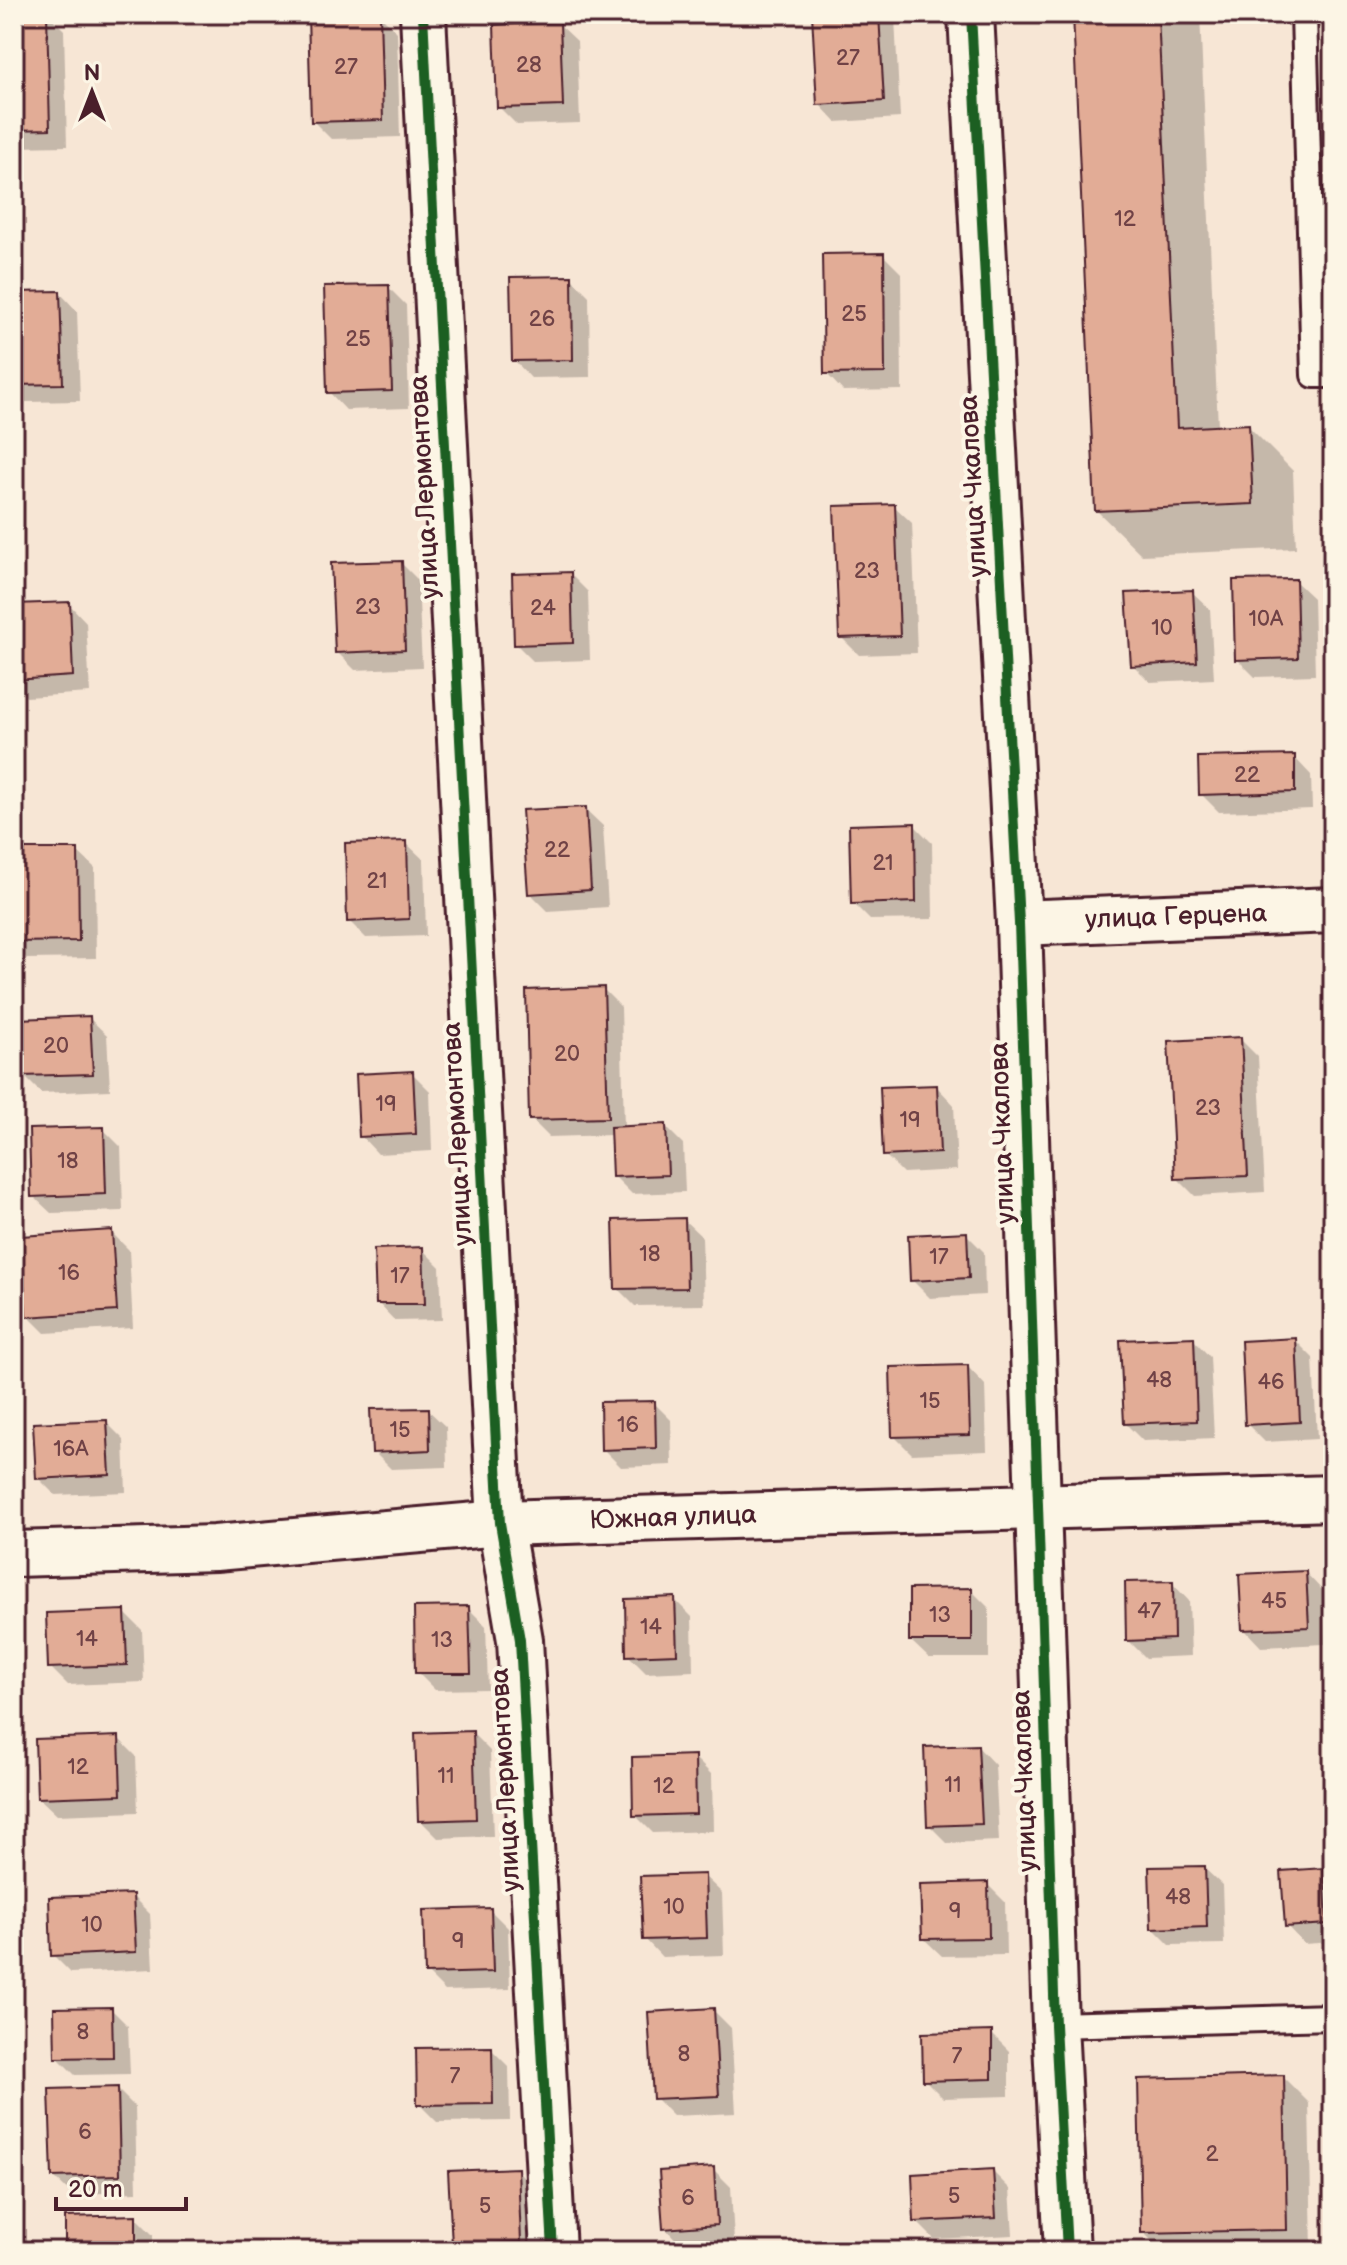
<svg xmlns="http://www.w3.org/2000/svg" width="1347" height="2265" font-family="'Balsamiq Sans',sans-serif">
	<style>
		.shadow { fill: #0003 }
		.building { fill: #e2ac96; stroke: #4a1f2b; stroke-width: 2 }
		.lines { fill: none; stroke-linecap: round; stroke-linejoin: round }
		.lane-casing { stroke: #4a1f2b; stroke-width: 30 }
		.street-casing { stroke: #4a1f2b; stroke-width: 50 }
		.secondary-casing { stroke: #4a1f2b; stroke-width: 50 }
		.lane { stroke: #fcf5e5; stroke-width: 24 }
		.street { stroke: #fcf5e5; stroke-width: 44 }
		.secondary { stroke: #fcf5e5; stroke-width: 44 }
		.cycleway-casing { stroke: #fcf5e5; stroke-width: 15 }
		.cycleway { stroke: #1b5e20; stroke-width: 10 }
		.labels { text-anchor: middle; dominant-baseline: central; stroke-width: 8; stroke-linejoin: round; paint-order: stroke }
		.number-label { font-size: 22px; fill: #704246 }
		.street-label { font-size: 26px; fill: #4a1f2b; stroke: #fcf5e5 }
	</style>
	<rect width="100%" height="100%" fill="#f7e6d5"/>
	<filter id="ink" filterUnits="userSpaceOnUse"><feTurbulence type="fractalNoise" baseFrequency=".0125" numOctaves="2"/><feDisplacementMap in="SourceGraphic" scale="16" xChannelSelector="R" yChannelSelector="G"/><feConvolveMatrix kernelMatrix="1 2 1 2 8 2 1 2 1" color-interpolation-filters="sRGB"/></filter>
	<g filter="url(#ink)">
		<g class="shadow">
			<polygon points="14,14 48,14 64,30 67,146 14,147"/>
			<polygon points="379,14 397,32 400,137 331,139 313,121"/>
			<polygon points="814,14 891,14 895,18 900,118 836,122 819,104"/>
			<polygon points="1075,14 1200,14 1218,427 1248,426 1293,471 1296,548 1142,555 1097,511"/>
			<polygon points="559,24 577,41 580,123 517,125 499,107"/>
			<polygon points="883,255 901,273 902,390 843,391 826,373"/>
			<polygon points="571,278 589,296 590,377 531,378 514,360"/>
			<polygon points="388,287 406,305 409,408 346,410 329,392"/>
			<polygon points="60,293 77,311 80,401 26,402 14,390 14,294"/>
			<polygon points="894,506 912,523 917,653 859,655 841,637"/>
			<polygon points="401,563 418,580 422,667 355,670 337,652"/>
			<polygon points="570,574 588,592 590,660 534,662 516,644"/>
			<polygon points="1295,581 1313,598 1315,675 1255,677 1237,659"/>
			<polygon points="1192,592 1210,609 1214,679 1150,682 1133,665"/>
			<polygon points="69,604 86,622 90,693 26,697 14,684 14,606"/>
			<polygon points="1294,757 1311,775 1312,809 1219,812 1201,794"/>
			<polygon points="585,809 603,826 608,907 548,911 530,893"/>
			<polygon points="914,825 932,843 933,919 870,920 853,903"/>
			<polygon points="406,843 424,860 426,936 366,938 349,921"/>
			<polygon points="14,851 77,851 95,868 96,958 27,959 14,946"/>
			<polygon points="603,989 621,1007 624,1128 665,1126 683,1144 685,1192 632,1194 614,1176 612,1135 549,1137 531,1119"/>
			<polygon points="89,1018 107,1035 110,1090 41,1093 24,1076"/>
			<polygon points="1240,1039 1258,1057 1265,1192 1195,1196 1177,1178"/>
			<polygon points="412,1073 430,1091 432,1151 378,1154 361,1136"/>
			<polygon points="937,1087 954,1105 957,1170 903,1173 885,1155"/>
			<polygon points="103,1129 121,1147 123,1211 51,1213 33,1196"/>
			<polygon points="684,1220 702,1237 704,1305 635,1306 617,1288"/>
			<polygon points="111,1232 129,1250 133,1328 45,1333 28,1316"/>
			<polygon points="966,1234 984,1252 985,1295 930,1298 912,1280"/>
			<polygon points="422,1249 440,1267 442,1320 395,1321 378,1303"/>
			<polygon points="1193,1339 1210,1357 1214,1438 1143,1441 1126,1424"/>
			<polygon points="1295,1340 1313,1358 1317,1439 1265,1442 1247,1424"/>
			<polygon points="968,1367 985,1385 987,1451 912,1454 894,1436"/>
			<polygon points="654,1403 671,1420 672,1465 621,1467 603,1449"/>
			<polygon points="428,1410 446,1427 447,1467 391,1469 374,1452"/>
			<polygon points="106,1422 124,1440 126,1492 55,1495 38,1478"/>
			<polygon points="1306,1573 1323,1591 1325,1644 1261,1647 1244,1629"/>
			<polygon points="1172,1583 1189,1601 1191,1656 1146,1658 1128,1640"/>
			<polygon points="971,1590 989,1608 989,1658 929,1658 911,1641"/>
			<polygon points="674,1599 692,1617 693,1671 646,1673 628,1655"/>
			<polygon points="468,1608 486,1626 488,1689 435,1690 417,1672"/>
			<polygon points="124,1612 142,1630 144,1682 68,1685 50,1667"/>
			<polygon points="472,1733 490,1751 493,1836 438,1838 420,1820"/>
			<polygon points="118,1738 136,1756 138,1812 57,1815 39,1798"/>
			<polygon points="978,1747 995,1765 999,1841 947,1843 929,1825"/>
			<polygon points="694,1757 712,1775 713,1831 653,1833 635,1815"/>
			<polygon points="1204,1868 1222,1885 1224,1944 1170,1945 1153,1928"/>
			<polygon points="1323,1870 1333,1880 1333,1942 1304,1944 1287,1926"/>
			<polygon points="704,1876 722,1893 724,1955 662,1957 645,1939"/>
			<polygon points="987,1884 1005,1902 1006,1955 942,1956 924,1939"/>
			<polygon points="132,1896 150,1914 153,1969 71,1973 53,1955"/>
			<polygon points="490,1910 508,1928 510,1989 445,1991 427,1973"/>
			<polygon points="111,2009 128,2026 130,2074 75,2075 57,2057"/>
			<polygon points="713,2010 731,2028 736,2113 673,2116 655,2098"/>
			<polygon points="991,2033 1009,2051 1009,2096 943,2098 925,2080"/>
			<polygon points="491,2049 509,2067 510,2121 437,2122 419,2104"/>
			<polygon points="1283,2077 1309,2103 1312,2251 1162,2251 1143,2232"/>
			<polygon points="117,2089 135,2107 137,2192 72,2194 54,2177"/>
			<polygon points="713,2169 731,2187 734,2242 682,2246 665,2228"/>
			<polygon points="517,2170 535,2188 537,2251 461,2251 453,2244"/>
			<polygon points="993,2172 1010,2189 1013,2235 934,2239 916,2221"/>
			<polygon points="135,2217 153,2235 153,2251 67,2251"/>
		</g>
		<g class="building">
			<polygon points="14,14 47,14 50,129 14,130"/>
			<polygon points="308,14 380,14 383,120 311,122"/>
			<polygon points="812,14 879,14 884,101 817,105"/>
			<polygon points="1073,14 1158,14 1177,428 1249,424 1253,504 1095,511"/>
			<polygon points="560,22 563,106 497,108 494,25"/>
			<polygon points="884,253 885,373 824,374 822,254"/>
			<polygon points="572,276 573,360 512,361 510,277"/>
			<polygon points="389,285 392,391 327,393 324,286"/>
			<polygon points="60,291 63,384 14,385 14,292"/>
			<polygon points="895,504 900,636 839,638 834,506"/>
			<polygon points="402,561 405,650 335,653 331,563"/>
			<polygon points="571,572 573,643 514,645 512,574"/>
			<polygon points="1296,579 1298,658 1235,660 1233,580"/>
			<polygon points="1193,590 1197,662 1131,666 1126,593"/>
			<polygon points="70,602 73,676 14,680 14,604"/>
			<polygon points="1295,755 1295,792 1199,795 1198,757"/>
			<polygon points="586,807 591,890 528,894 522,810"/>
			<polygon points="915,823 916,902 851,904 849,825"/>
			<polygon points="407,841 409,919 347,922 345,843"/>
			<polygon points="14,849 78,849 79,941 14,942"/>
			<polygon points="604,987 608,1118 529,1120 526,990"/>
			<polygon points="90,1016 93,1074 22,1076 19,1019"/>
			<polygon points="1241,1037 1248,1176 1175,1179 1168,1041"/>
			<polygon points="413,1071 416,1134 359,1137 356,1074"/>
			<polygon points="937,1085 940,1153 883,1156 880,1087"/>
			<polygon points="666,1124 668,1175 612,1177 610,1127"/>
			<polygon points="104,1127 106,1194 31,1197 29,1129"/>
			<polygon points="685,1218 687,1288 615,1289 613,1220"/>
			<polygon points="112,1230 117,1311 26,1317 21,1236"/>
			<polygon points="967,1232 969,1278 910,1281 908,1235"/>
			<polygon points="423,1247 425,1304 376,1304 374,1249"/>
			<polygon points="1194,1337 1197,1421 1124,1424 1120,1340"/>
			<polygon points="1296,1338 1300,1422 1245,1425 1241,1341"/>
			<polygon points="968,1365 970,1435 892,1437 890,1367"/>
			<polygon points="655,1401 656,1448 601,1450 600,1402"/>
			<polygon points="429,1408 430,1450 372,1453 370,1409"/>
			<polygon points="107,1420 110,1475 36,1479 33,1423"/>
			<polygon points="1306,1571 1309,1627 1242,1630 1239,1574"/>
			<polygon points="1173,1581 1174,1639 1126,1641 1125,1582"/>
			<polygon points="972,1588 972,1641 909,1641 909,1589"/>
			<polygon points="675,1597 677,1654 626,1656 625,1599"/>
			<polygon points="469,1606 471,1673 415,1673 414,1607"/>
			<polygon points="125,1610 127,1665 48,1668 46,1613"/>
			<polygon points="473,1731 476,1819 418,1821 415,1733"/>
			<polygon points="119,1736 121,1795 37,1798 35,1739"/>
			<polygon points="978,1745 982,1824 927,1826 924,1747"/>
			<polygon points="695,1755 696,1814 633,1816 632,1757"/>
			<polygon points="1205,1866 1207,1927 1151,1929 1149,1867"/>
			<polygon points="1324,1868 1327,1924 1285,1927 1281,1871"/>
			<polygon points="705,1874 707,1938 643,1940 640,1876"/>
			<polygon points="988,1882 989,1938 922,1939 920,1884"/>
			<polygon points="133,1894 136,1952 51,1956 49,1897"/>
			<polygon points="491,1908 493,1972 425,1974 423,1910"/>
			<polygon points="112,2007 113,2057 55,2058 54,2008"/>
			<polygon points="714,2008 719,2096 653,2099 648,2012"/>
			<polygon points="992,2031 992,2079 923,2081 922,2033"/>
			<polygon points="492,2047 493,2104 417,2105 416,2048"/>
			<polygon points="1284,2075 1287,2230 1141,2233 1138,2079"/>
			<polygon points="118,2087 120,2175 52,2177 49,2089"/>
			<polygon points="714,2167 717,2225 663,2229 659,2171"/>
			<polygon points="518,2168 521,2242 452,2245 448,2171"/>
			<polygon points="993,2169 996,2218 914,2222 912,2174"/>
			<polygon points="136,2215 136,2251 65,2251 65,2217"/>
			<polygon points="410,2247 410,2251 361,2251"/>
		</g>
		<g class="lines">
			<defs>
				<g id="lane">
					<polyline points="1304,14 1314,375 1333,375"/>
					<polyline points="1055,2025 1333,2017"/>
				</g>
				<g id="street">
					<polyline points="423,14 500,1523 520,1640 553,2251"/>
					<polyline points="1019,923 1333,910"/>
					<polyline points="14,1554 215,1548 500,1523 1333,1498"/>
				</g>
				<polyline id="secondary" points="971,14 1019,923 1055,2025 1067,2251"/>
			</defs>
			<use href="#lane" class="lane-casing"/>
			<use href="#street" class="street-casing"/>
			<use href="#secondary" class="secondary-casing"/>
			<use href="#lane" class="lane"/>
			<use href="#street" class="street"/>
			<use href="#secondary" class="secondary"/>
			<defs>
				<g id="cycleway">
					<polyline points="423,14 500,1523 520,1640 553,2251"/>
					<polyline points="971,14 1019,923 1055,2025 1067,2251"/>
				</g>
			</defs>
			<use href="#cycleway" class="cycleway-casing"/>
			<use href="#cycleway" class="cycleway"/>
		</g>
	</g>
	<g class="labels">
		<g class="number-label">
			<text x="848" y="58">27</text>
			<text x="529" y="65">28</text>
			<text x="346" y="67">27</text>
			<text x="1125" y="219">12</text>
			<text x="854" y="314">25</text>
			<text x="542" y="319">26</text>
			<text x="358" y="339">25</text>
			<text x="867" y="571">23</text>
			<text x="368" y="607">23</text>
			<text x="543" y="608">24</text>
			<text x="1266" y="619">10А</text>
			<text x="1162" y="628">10</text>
			<text x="1247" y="775">22</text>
			<text x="557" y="850">22</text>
			<text x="883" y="863">21</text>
			<text x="377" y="881">21</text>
			<text x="56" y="1046">20</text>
			<text x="567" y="1054">20</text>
			<text x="386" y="1104">19</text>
			<text x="1208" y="1108">23</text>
			<text x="910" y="1120">19</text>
			<text x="68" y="1161">18</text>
			<text x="650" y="1254">18</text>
			<text x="939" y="1257">17</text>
			<text x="69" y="1273">16</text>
			<text x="400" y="1276">17</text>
			<text x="1159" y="1380">48</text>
			<text x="1271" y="1382">46</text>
			<text x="930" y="1401">15</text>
			<text x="628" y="1425">16</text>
			<text x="400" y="1430">15</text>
			<text x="71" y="1449">16А</text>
			<text x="1274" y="1601">45</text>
			<text x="1149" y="1611">47</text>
			<text x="940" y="1615">13</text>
			<text x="651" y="1627">14</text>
			<text x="87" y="1639">14</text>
			<text x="442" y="1640">13</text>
			<text x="78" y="1767">12</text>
			<text x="446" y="1776">11</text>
			<text x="953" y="1785">11</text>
			<text x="664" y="1786">12</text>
			<text x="1178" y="1897">48</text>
			<text x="674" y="1907">10</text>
			<text x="955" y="1911">9</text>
			<text x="92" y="1925">10</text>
			<text x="458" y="1941">9</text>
			<text x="83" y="2032">8</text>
			<text x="684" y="2054">8</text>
			<text x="957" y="2056">7</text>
			<text x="455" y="2076">7</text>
			<text x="85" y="2132">6</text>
			<text x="1212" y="2154">2</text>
			<text x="954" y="2196">5</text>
			<text x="688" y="2198">6</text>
			<text x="485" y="2206">5</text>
		</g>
		<g class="street-label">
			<text transform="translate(974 486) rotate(-93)">улица Чкалова</text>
			<text transform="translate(425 487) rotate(-93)">улица Лермонтова</text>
			<text transform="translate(1176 917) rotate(-2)">улица Герцена</text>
			<text transform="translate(1003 1133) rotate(-92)">улица Чкалова</text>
			<text transform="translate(458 1134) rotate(-93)">улица Лермонтова</text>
			<text transform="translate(673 1518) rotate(-2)">Южная улица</text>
			<text transform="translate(506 1780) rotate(-93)">улица Лермонтова</text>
			<text transform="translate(1025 1781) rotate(-92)">улица Чкалова</text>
		</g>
	</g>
	<rect width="1347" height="2265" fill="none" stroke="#fcf5e5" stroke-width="48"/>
	<rect x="24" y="24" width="1299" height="2217" fill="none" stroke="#4a1f2b" stroke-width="3" filter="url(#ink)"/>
	<g transform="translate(92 92)" stroke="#fcf5e5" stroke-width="6" paint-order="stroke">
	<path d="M0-6L14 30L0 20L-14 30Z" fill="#4a1f2b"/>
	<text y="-12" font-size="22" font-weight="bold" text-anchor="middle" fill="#4a1f2b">N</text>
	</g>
	<path d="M56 2197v12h130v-12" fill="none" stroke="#4a1f2b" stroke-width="4"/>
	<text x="68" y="2197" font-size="24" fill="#4a1f2b" stroke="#fcf5e5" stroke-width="6" paint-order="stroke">20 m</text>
</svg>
